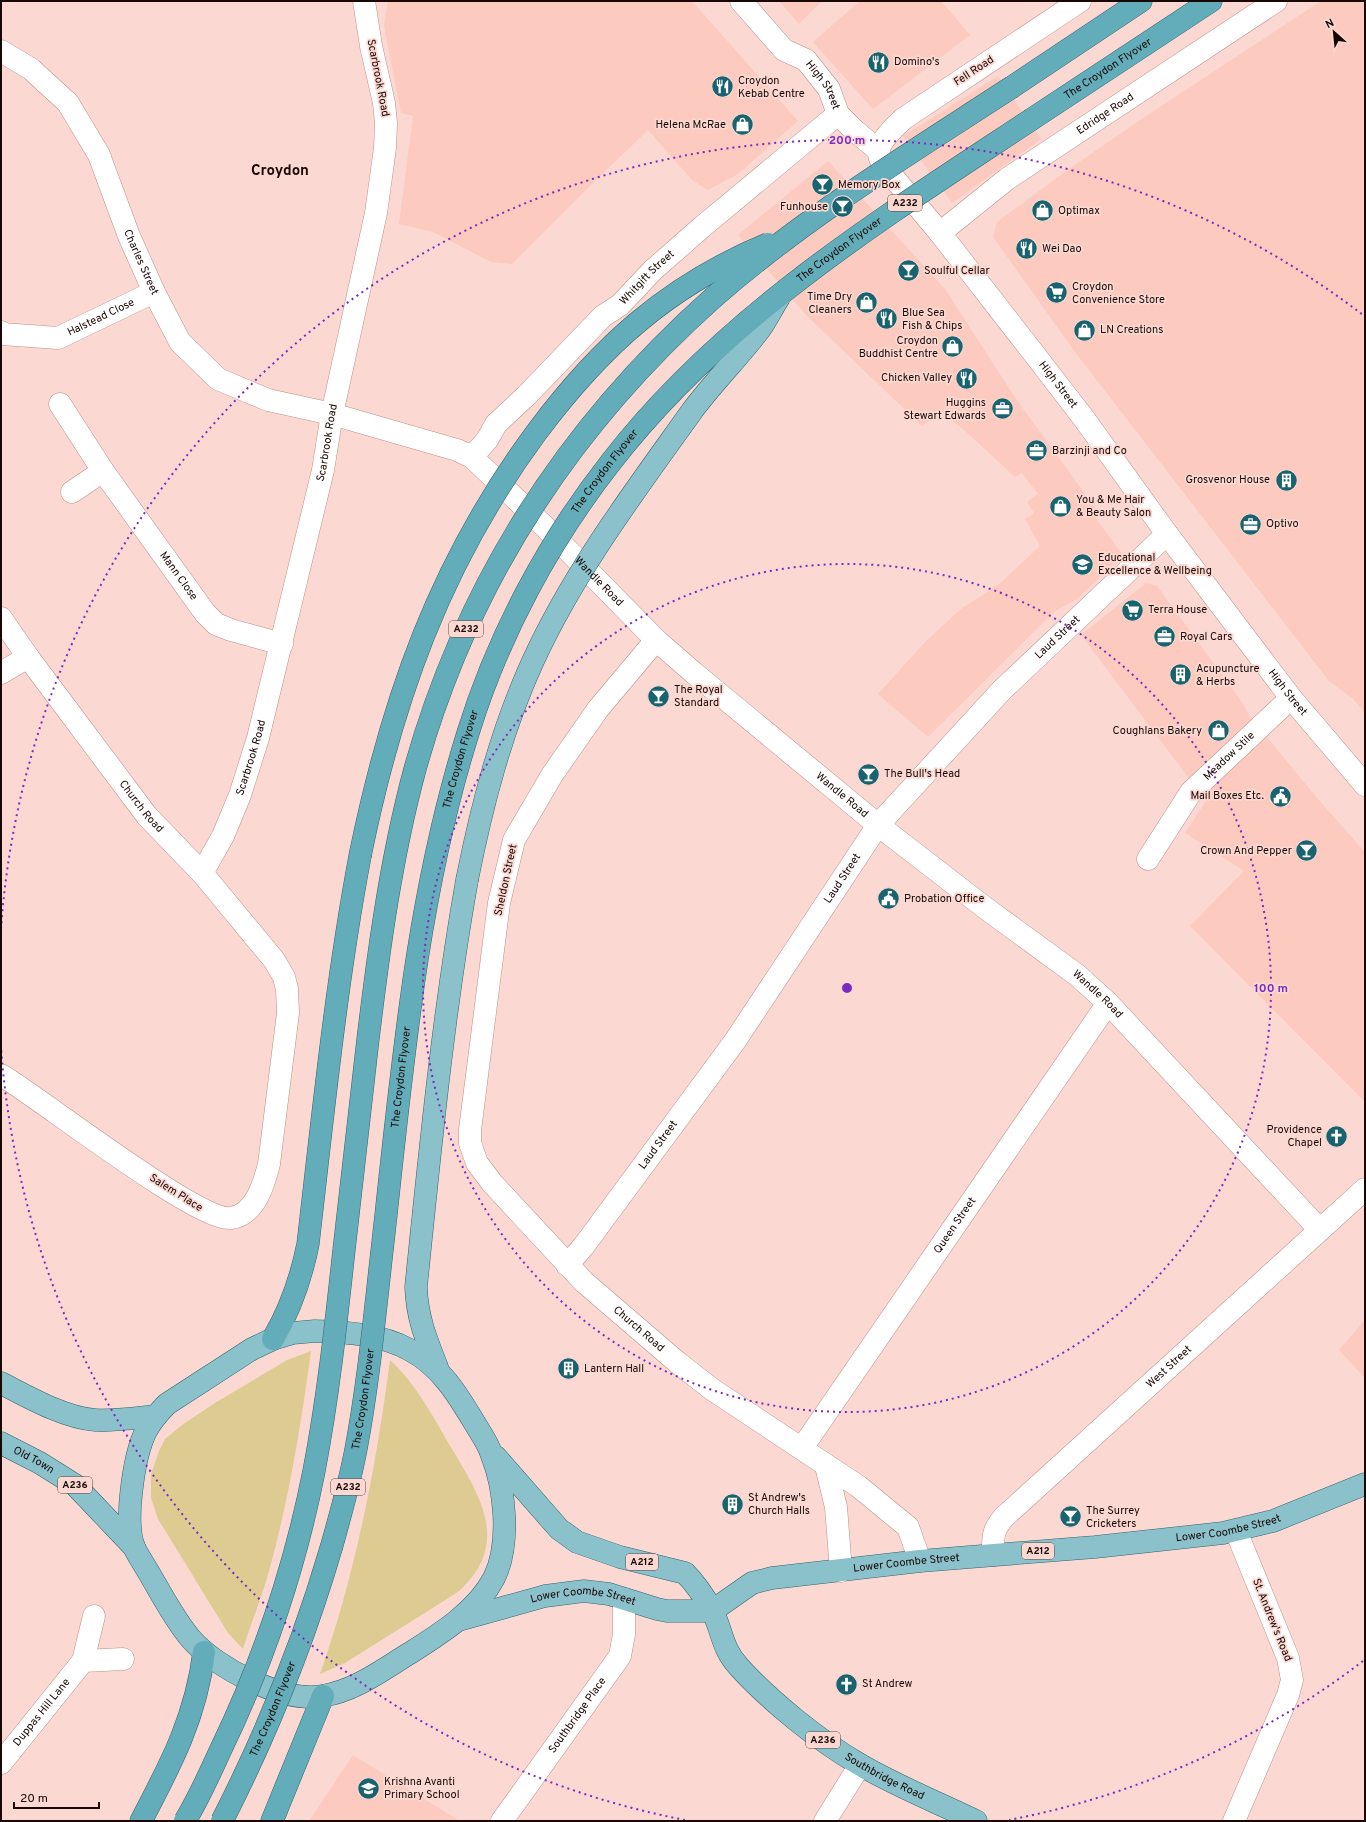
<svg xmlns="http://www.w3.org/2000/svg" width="1366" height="1822" font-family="Overpass,sans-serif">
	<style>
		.built { fill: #fccabe }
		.green { fill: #decb91 }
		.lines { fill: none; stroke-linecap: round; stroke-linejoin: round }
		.minor-casing { stroke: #c18e83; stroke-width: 23 }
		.tertiary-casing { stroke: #c18e83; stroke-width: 23 }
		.primary-casing { stroke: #2f656f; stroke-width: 23 }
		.trunk-casing { stroke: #2f656f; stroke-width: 23 }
		.minor { stroke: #fff; stroke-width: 22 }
		.tertiary { stroke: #fff; stroke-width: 22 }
		.primary { stroke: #8ac1cb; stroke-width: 22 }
		.trunk { stroke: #63acba; stroke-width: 22 }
		.primary-bridge-casing { stroke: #2f656f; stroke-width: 23; stroke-linecap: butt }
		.trunk-bridge-casing { stroke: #2f656f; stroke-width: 23; stroke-linecap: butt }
		.primary-bridge { stroke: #8ac1cb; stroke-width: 22 }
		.trunk-bridge { stroke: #63acba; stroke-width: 22 }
		.ring { fill: none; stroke: #7b2cbf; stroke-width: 2; stroke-dasharray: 2 4 }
		.labels { text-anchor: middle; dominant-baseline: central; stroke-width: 3.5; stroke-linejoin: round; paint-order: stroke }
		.shield { fill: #fbd9d2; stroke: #5c4642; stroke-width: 1 }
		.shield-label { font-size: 10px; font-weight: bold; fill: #180704 }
		.poi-label { font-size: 11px; fill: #180704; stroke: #fbd9d2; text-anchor: start }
		.street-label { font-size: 11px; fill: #180704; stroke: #fbd9d2 }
		.district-label { font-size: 15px; font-weight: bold; fill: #180704; stroke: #fbd9d2 }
		.centre { fill: #7b2cbf; stroke: #fbd9d2; stroke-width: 2 }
		.ring-label { font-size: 12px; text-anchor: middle; font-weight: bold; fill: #7b2cbf; stroke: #fbd9d2; stroke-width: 3.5; stroke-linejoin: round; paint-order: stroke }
	</style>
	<rect width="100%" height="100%" fill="#fbd9d2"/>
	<g class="built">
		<polygon points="388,1 692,1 798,121 738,174 708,190 692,180 648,130 596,180 512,264 491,262 433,232 399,224 413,116 401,113 384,26"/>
		<polygon points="779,1 822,1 799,24"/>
		<polygon points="860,1 941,1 970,35 873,109 813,42"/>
		<polygon points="1321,1 1365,1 1365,713 1353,699 1329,681 1075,352 993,237 997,222 1069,169 1143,118"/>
		<polygon points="998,76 1041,139 952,203 903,136"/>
		<polygon points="828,161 945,289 1016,399 1096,509 1092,513 1123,555 1077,599 1055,611 928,737 878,694 926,641 961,609 999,584 1040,546 1025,519 1034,513 1027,502 1038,494 1022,473 1015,477 964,430 940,411 922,426 806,315 738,235"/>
		<polygon points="1146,583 1157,586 1244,705 1248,714 1317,798 1365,852 1365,1102 1190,926 1244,871 1185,833 1206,801 1081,635"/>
		<polygon points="1365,1320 1365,1378 1339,1350"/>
		<polygon points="353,1755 460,1821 309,1821"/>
	</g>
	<g class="green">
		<path d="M311,1351C301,1425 289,1499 269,1571C262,1597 251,1623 243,1649L228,1633L158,1519L151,1498V1474L159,1451L165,1439L182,1425L215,1403L287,1360Z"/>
		<path d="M390,1360C414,1382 430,1411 446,1439C476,1490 515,1541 458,1592L345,1663L320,1674C356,1572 376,1467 390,1360Z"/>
	</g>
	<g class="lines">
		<defs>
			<g id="minor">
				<path id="s1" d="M741,1L784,50L806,60L829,89L838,114L854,130L878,150"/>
				<path id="s2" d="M1,51L31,69L68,103L99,155L129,236L154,292L180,342L218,379L268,400L332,414L457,450L472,457L545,527L656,640L694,673L878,825L984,907L1077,975L1108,1003L1320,1230"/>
				<path id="s3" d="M1,332L2,334L58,338L154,292"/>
				<path id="s4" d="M60,404L103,471L205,613L216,624L231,630L282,644"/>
				<path id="s5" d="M472,457L487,440L496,424L526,396L603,316L620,305L653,270L702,227L838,114"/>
				<polyline points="72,492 103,471"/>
				<path id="s6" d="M1,618L28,657L147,816L202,873L274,960L284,977L287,989L288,1013L269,1164C264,1184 255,1215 231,1218C198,1222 40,1098 1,1075"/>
				<path id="s7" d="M656,640L598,709L552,775L514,840L499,903L470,1130V1143L477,1163L492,1183L584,1282L677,1362L713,1390L858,1486L908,1527L920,1561"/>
				<polyline points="1,673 28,657"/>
				<path id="s8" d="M1148,859L1191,792L1291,698"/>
				<path id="s9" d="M202,873L223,836L240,795L258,738L323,470L332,414L376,213L385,148L386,123L384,103L371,46L364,1"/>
				<path id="s10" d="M567,1265L583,1247L735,1041L878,825L1002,690L1167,534"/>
				<path id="s11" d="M802,1448L1108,1003"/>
				<polyline points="826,1466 836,1507 841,1571"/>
				<path id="s12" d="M993,1555C993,1537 992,1531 1004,1517L1365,1189"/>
				<polyline points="83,1661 94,1616"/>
				<path id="s13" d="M1,1763L83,1661L123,1659"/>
				<path id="s14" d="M502,1821L620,1656L624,1634V1599"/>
				<polyline points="825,1821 860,1765"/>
				<polyline points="1234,1821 1288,1695 1292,1680 1288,1658 1236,1531"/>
			</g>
			<g id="tertiary">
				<path id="s15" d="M1080,1L903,119C896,126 878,142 879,153C879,157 881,161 883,165L940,233L1035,355L1085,420L1167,534L1291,698L1365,785"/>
				<path id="s16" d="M940,233L1007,179L1276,1"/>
			</g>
			<g id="primary">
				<path d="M315,1331C347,1332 381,1334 410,1350C442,1367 459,1397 477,1427C482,1435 488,1444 491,1453C505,1487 511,1544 494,1578C477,1611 440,1634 410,1653C382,1670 355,1691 322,1696C284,1703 216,1668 191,1639C173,1618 160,1591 146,1568C142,1561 137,1554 134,1547C124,1521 134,1455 146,1431C152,1420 159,1412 167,1404L252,1349L273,1339L293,1333Z"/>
				<path d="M437,1367C426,1339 417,1317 416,1287C430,1151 443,1015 467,880"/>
				<path d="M1,1383C28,1397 65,1418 95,1420C115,1421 135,1418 156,1416"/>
				<path id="s17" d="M1,1443L40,1463L75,1485L134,1547"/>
				<path id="s18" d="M496,1457L559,1529L577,1542L620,1557L685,1573C695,1583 705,1598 712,1610C723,1632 721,1647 739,1667C770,1701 819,1741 859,1764C896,1786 937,1802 976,1821"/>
				<path id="s19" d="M459,1620L545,1596L584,1591L609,1594L657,1609L667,1611H712L752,1583L772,1578L920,1561L1095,1547L1223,1533L1273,1521L1365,1484"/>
			</g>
			<g id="trunk">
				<polyline points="1012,87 1141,1"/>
				<path id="s20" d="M1032,119L1211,1"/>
				<path d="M273,1339C291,1308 301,1279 308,1244C323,1114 336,984 360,856"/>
				<path d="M141,1821C171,1764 196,1717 204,1652"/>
				<polyline points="272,1821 323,1696"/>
			</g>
		</defs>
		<use href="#minor" class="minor-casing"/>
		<use href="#tertiary" class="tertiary-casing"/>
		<use href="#primary" class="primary-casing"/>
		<use href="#trunk" class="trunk-casing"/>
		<use href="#minor" class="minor"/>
		<use href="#tertiary" class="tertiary"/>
		<use href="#primary" class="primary"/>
		<use href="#trunk" class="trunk"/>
		<defs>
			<path id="primary-bridge" d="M467,880C482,805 501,731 533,661C574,571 635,491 692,411C712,384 736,360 757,333C766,322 772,308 780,296"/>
			<g id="trunk-bridge">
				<path d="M360,856C392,699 440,563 536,433C600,347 668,285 768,244"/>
				<path d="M185,1821C199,1798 210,1773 221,1749C264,1660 295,1567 314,1471C328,1398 336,1324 344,1250C352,1179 360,1109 368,1039C379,948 391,858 415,769C467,583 570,425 714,297C805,217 911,153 1012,87"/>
				<path id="s21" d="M222,1821C267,1733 304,1641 332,1545C341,1513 350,1481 356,1449C369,1380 375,1311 383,1242C402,1071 416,898 468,733C498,636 548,542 611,462C723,317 881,219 1032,119"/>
			</g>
		</defs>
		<use href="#primary-bridge" class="primary-bridge-casing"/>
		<use href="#trunk-bridge" class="trunk-bridge-casing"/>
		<use href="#primary-bridge" class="primary-bridge"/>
		<use href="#trunk-bridge" class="trunk-bridge"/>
	</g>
	<g class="ring">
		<circle cx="847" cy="988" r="424"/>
		<path d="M1363 1661A848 848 0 0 1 1009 1820M685 1820A848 848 0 0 1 1 1047M1 929A848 848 0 0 1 1363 315"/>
	</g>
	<defs>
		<symbol id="restaurant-disc" viewBox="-11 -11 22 22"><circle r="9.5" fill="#196370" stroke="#fbd9d2"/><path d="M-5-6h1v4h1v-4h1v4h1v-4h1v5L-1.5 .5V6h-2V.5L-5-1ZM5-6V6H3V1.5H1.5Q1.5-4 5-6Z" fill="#fff"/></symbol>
		<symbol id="shop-disc" viewBox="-11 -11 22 22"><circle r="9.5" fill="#196370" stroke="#fbd9d2"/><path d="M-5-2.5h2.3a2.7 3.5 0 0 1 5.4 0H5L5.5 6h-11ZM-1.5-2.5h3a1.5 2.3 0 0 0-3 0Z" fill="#fff"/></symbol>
		<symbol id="bar-disc" viewBox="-11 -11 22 22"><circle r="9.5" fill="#196370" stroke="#fbd9d2"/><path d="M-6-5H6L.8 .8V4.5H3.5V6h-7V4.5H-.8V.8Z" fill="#fff"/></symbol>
		<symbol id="supermarket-disc" viewBox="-11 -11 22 22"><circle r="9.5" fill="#196370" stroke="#fbd9d2"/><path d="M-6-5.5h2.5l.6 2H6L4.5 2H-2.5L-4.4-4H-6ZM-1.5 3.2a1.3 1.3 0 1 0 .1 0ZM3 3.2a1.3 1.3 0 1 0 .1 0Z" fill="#fff"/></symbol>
		<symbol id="office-disc" viewBox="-11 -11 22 22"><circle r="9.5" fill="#196370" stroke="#fbd9d2"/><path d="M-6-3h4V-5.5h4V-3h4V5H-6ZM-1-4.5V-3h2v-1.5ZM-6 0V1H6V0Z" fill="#fff"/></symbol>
		<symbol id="building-disc" viewBox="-11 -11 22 22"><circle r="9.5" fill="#196370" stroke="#fbd9d2"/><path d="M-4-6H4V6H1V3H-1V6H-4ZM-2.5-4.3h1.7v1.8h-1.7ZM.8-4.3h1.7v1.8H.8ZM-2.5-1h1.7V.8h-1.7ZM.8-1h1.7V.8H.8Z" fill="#fff"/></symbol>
		<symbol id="school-disc" viewBox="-11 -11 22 22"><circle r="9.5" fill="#196370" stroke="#fbd9d2"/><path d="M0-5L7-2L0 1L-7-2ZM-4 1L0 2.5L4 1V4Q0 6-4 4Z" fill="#fff"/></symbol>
		<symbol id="civic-disc" viewBox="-11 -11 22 22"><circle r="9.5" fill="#196370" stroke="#fbd9d2"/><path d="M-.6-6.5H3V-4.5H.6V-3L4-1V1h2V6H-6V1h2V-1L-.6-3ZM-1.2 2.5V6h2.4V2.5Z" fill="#fff"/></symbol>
		<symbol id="church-disc" viewBox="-11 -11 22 22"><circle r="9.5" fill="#196370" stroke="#fbd9d2"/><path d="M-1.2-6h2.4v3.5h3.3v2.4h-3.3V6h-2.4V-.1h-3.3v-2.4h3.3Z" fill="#fff"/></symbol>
	</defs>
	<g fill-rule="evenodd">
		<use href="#restaurant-disc" x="866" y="50" width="25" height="25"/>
		<use href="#restaurant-disc" x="710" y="74" width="25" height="25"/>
		<use href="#shop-disc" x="730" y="112" width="25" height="25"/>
		<use href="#bar-disc" x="810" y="172" width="25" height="25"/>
		<use href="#bar-disc" x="830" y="194" width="25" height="25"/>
		<use href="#shop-disc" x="1030" y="198" width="25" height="25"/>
		<use href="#restaurant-disc" x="1014" y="236" width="25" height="25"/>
		<use href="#bar-disc" x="896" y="258" width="25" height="25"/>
		<use href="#supermarket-disc" x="1044" y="280" width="25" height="25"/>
		<use href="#shop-disc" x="854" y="290" width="25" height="25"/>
		<use href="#restaurant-disc" x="874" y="306" width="25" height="25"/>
		<use href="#shop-disc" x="1072" y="318" width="25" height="25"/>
		<use href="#shop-disc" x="940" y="334" width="25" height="25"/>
		<use href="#restaurant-disc" x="954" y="366" width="25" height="25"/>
		<use href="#office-disc" x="990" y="396" width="25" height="25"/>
		<use href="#office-disc" x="1024" y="438" width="25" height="25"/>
		<use href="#building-disc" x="1274" y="468" width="25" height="25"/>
		<use href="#shop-disc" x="1048" y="494" width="25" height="25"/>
		<use href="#office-disc" x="1238" y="512" width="25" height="25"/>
		<use href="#school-disc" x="1070" y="552" width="25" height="25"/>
		<use href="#supermarket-disc" x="1120" y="598" width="25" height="25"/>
		<use href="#office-disc" x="1152" y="624" width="25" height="25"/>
		<use href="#building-disc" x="1168" y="662" width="25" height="25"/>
		<use href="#bar-disc" x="646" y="684" width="25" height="25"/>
		<use href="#shop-disc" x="1206" y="718" width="25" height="25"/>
		<use href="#bar-disc" x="856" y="762" width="25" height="25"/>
		<use href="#civic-disc" x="1268" y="784" width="25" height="25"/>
		<use href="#bar-disc" x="1294" y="838" width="25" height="25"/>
		<use href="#civic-disc" x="876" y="886" width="25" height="25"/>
		<use href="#church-disc" x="1324" y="1124" width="25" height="25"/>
		<use href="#building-disc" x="556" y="1356" width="25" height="25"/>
		<use href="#building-disc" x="720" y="1492" width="25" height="25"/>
		<use href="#bar-disc" x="1058" y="1504" width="25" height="25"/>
		<use href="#church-disc" x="834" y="1672" width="25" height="25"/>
		<use href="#school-disc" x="356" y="1776" width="25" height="25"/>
	</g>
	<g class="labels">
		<g class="shield">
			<rect x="888" y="195" width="34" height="16" rx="3"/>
			<rect x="449" y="621" width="34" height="16" rx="3"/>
			<rect x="58" y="1477" width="34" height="16" rx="3"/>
			<rect x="331" y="1479" width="34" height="16" rx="3"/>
			<rect x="1022" y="1543" width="32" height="16" rx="3"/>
			<rect x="626" y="1554" width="32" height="16" rx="3"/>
			<rect x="806" y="1732" width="34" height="16" rx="3"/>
		</g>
		<g class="shield-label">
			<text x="905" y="203">A232</text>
			<text x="466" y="629">A232</text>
			<text x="75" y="1485">A236</text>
			<text x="348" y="1487">A232</text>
			<text x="1038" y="1551">A212</text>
			<text x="642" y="1562">A212</text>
			<text x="823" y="1740">A236</text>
		</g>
		<g class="poi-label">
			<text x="894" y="62">Domino's</text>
			<text x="738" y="81">Croydon<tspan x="738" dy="13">Kebab Centre</tspan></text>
			<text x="726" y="125" text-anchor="end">Helena McRae</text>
			<text x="838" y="185">Memory Box</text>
			<text x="828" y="207" text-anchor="end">Funhouse</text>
			<text x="1058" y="211">Optimax</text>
			<text x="1042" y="249">Wei Dao</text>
			<text x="924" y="271">Soulful Cellar</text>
			<text x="1072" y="287">Croydon<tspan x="1072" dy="13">Convenience Store</tspan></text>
			<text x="852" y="297" text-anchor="end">Time Dry<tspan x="852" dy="13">Cleaners</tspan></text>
			<text x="902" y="313">Blue Sea<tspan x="902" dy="13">Fish &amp; Chips</tspan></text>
			<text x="1100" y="330">LN Creations</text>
			<text x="938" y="341" text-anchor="end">Croydon<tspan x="938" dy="13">Buddhist Centre</tspan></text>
			<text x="952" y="378" text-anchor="end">Chicken Valley</text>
			<text x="986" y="403" text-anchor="end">Huggins<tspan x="986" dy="13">Stewart Edwards</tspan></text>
			<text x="1052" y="451">Barzinji and Co</text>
			<text x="1270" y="480" text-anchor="end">Grosvenor House</text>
			<text x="1076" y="500">You &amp; Me Hair<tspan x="1076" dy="13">&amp; Beauty Salon</tspan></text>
			<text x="1266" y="524">Optivo</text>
			<text x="1098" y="558">Educational<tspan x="1098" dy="13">Excellence &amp; Wellbeing</tspan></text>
			<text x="1148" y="610">Terra House</text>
			<text x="1180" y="637">Royal Cars</text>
			<text x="1196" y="669">Acupuncture<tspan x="1196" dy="13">&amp; Herbs</tspan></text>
			<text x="674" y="690">The Royal<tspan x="674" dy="13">Standard</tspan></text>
			<text x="1202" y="731" text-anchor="end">Coughlans Bakery</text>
			<text x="884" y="774">The Bull's Head</text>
			<text x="1264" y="796" text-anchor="end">Mail Boxes Etc.</text>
			<text x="1292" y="851" text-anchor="end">Crown And Pepper</text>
			<text x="904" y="899">Probation Office</text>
			<text x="1322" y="1130" text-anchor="end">Providence<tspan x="1322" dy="13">Chapel</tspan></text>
			<text x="584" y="1369">Lantern Hall</text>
			<text x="748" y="1498">St Andrew's<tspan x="748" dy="13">Church Halls</tspan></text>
			<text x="1086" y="1511">The Surrey<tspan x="1086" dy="13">Cricketers</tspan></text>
			<text x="862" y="1684">St Andrew</text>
			<text x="384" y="1782">Krishna Avanti<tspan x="384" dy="13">Primary School</tspan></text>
		</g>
		<g class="street-label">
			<text stroke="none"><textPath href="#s20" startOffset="91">The Croydon Flyover</textPath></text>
			<text transform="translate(974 71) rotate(-33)">Fell Road</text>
			<text transform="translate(378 78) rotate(79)">Scarbrook Road</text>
			<text stroke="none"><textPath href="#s1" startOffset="120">High Street</textPath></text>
			<text stroke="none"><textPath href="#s16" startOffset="204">Edridge Road</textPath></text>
			<text stroke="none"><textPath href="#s21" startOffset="1743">The Croydon Flyover</textPath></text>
			<text stroke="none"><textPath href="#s2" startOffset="261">Charles Street</textPath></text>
			<text stroke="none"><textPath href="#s5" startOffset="252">Whitgift Street</textPath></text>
			<text stroke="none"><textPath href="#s3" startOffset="106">Halstead Close</textPath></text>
			<text stroke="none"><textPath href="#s15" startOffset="549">High Street</textPath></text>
			<text stroke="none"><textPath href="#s9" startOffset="450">Scarbrook Road</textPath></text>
			<text stroke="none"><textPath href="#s21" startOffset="1419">The Croydon Flyover</textPath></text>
			<text stroke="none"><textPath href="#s4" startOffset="209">Mann Close</textPath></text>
			<text stroke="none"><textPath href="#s2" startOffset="847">Wandle Road</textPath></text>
			<text stroke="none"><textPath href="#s10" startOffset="799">Laud Street</textPath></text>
			<text stroke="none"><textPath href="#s15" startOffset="933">High Street</textPath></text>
			<text stroke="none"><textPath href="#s8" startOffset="132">Meadow Stile</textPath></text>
			<text stroke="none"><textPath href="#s9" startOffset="126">Scarbrook Road</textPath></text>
			<text stroke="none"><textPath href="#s21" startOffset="1095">The Croydon Flyover</textPath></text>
			<text stroke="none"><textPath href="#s2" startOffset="1171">Wandle Road</textPath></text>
			<text stroke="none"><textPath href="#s6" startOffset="235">Church Road</textPath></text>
			<text stroke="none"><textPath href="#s10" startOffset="475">Laud Street</textPath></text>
			<text transform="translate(506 880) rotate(-78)">Sheldon Street</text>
			<text stroke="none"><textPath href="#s2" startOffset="1495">Wandle Road</textPath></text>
			<text stroke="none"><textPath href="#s21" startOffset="771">The Croydon Flyover</textPath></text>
			<text stroke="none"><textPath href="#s10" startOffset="151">Laud Street</textPath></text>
			<text transform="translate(176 1193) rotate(32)">Salem Place</text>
			<text stroke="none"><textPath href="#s11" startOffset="270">Queen Street</textPath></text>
			<text stroke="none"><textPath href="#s7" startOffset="806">Church Road</textPath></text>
			<text stroke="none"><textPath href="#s12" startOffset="264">West Street</textPath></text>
			<text stroke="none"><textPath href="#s21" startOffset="447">The Croydon Flyover</textPath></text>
			<text stroke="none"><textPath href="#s17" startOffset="37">Old Town</textPath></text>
			<text stroke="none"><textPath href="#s19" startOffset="788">Lower Coombe Street</textPath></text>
			<text stroke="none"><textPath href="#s19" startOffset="464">Lower Coombe Street</textPath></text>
			<text stroke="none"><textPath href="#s19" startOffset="128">Lower Coombe Street</textPath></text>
			<text transform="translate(1272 1620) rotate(68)">St. Andrew's Road</text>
			<text stroke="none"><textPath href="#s21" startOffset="123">The Croydon Flyover</textPath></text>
			<text stroke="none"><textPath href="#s13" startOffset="65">Duppas Hill Lane</textPath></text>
			<text stroke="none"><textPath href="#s14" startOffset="130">Southbridge Place</textPath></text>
			<text stroke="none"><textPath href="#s18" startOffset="523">Southbridge Road</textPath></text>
		</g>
		<g class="district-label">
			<text x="280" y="171">Croydon</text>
		</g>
	</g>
	<circle cx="847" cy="988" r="6" class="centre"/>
	<g class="ring-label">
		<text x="847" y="144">200 m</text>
		<text x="1271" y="992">100 m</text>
	</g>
	<rect width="1366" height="1822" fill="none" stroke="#180704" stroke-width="4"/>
	<g transform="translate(1334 32) rotate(333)" stroke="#fbd9d2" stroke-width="3" paint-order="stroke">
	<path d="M0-3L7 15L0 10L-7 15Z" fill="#180704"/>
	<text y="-6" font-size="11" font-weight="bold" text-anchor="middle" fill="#180704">N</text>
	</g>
	<path d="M14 1802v6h85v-6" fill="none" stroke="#180704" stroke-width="2"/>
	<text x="20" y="1802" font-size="12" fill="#180704" stroke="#fbd9d2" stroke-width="3" paint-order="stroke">20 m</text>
</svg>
